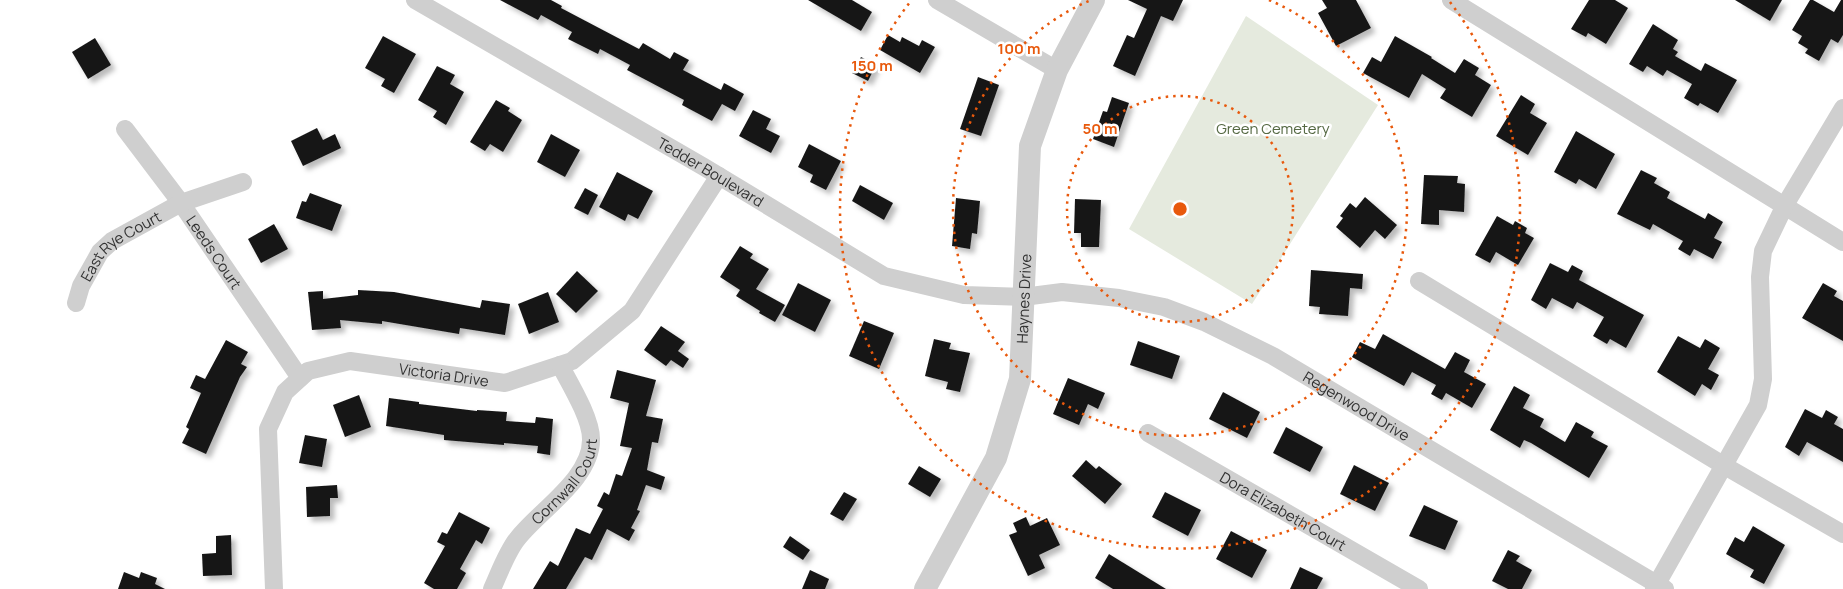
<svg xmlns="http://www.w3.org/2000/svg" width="1843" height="589" font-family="Manrope,sans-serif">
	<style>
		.green { fill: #e5eade }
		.building { fill: #191919; filter: url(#shadow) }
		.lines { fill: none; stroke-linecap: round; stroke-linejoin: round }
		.minor { stroke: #cfcfcf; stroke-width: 18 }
		.tertiary { stroke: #cfcfcf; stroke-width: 22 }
		.ring { fill: none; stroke: #e8590c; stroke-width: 2.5; stroke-dasharray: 2.5 5 }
		.labels { text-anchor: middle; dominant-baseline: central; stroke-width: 5; stroke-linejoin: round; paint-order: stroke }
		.park-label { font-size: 15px; fill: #556943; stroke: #fff }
		.street-label { font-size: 15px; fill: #323232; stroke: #fff }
		.centre { fill: #e8590c; stroke: #fff; stroke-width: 2.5 }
		.ring-label { font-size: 15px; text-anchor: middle; font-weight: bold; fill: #e8590c; stroke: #fff; stroke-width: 5; stroke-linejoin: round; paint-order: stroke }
	</style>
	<defs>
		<filter id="shadow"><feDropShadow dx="4.5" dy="4.5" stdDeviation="2.5" flood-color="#0004"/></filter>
	</defs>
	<rect width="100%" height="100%" fill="#fff"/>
	<polygon class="green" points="1246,16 1378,105 1252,304 1129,229"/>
	<g class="building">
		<polygon points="500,0 551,0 562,6 561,8 639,49 643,43 670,59 674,52 689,60 683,70 721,90 724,83 744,94 735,111 722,104 712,121 682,105 684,100 627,70 630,65 600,49 598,54 568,39 572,32 541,15 538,20"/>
		<polygon points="808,0 852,0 872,12 861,31"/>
		<polygon points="1128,0 1183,0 1173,21 1161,16 1135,76 1113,66 1127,35 1134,38 1147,9"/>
		<polygon points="1322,0 1356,0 1371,28 1336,46 1318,13 1327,8"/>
		<polygon points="1589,0 1615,0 1628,8 1606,44 1588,33 1586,37 1571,29"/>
		<polygon points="1735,0 1782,0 1770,21"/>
		<polygon points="1810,0 1813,0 1834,12 1841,0 1843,0 1843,35 1838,43 1831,39 1819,61 1805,53 1808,49 1798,43 1802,36 1792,30"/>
		<polygon points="1653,24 1678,40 1673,49 1678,52 1675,56 1701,71 1705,63 1737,80 1718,113 1700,103 1698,106 1684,98 1692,84 1667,70 1663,76 1647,66 1643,72 1629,64"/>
		<polygon points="888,35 900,42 902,37 919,46 922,40 935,47 920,73 880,50"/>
		<polygon points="383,36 416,54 394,93 381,86 385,79 365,68"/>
		<polygon points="1395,36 1432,57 1431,58 1455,73 1464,59 1479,68 1475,75 1491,85 1472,117 1440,98 1446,89 1422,74 1409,98 1363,73 1372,57 1381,62"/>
		<polygon points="95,38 111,65 88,79 72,52"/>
		<polygon points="861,57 876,65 868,81 852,73"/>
		<polygon points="437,66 455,75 450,84 464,92 446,125 433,117 437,111 418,100"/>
		<polygon points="978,77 999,85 981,136 960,129"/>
		<polygon points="1521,95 1535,104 1530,113 1547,123 1528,155 1496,136"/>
		<polygon points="1112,97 1129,103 1114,147 1093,139 1103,111 1107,112"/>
		<polygon points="496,100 510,108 508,111 522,120 503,152 490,144 485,151 470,142"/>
		<polygon points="753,110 771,119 766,129 780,136 771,153 739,136"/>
		<polygon points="317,128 323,140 335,134 341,148 303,166 291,141"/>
		<polygon points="1576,131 1615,154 1596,189 1579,179 1576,184 1554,172"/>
		<polygon points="551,134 580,150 565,177 537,162"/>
		<polygon points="809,144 841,161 826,190 810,182 813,175 798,167"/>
		<polygon points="1641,170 1657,178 1654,183 1670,192 1667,198 1705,219 1708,213 1723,222 1714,238 1722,242 1713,259 1694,249 1690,256 1678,249 1683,241 1653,224 1650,230 1617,214"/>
		<polygon points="617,172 653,191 638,219 628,214 625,221 599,207"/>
		<polygon points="1424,175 1458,176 1457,183 1465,184 1464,212 1439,210 1439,225 1421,224"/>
		<polygon points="860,185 893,203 884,220 852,201"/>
		<polygon points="585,188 598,195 588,215 574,208"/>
		<polygon points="310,193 342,205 332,231 296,218 302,201 306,202"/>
		<polygon points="1365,197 1397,225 1385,239 1375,230 1360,248 1336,227 1343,218 1340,216 1350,203 1356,208"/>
		<polygon points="956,198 980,201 977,234 972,233 970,249 952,246"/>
		<polygon points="1075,199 1101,200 1099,247 1081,247 1081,233 1074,233"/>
		<polygon points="1497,216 1513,225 1515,221 1527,228 1525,233 1534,238 1518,265 1496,252 1490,263 1475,255"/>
		<polygon points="274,224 288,249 261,263 248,239"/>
		<polygon points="740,246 753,254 750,258 769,269 756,289 785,305 775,322 759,313 760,311 736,296 740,290 720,277"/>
		<polygon points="1550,263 1568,272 1572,265 1583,271 1579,280 1644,315 1626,348 1610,339 1607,344 1593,336 1604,317 1577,302 1573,309 1552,298 1546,309 1531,300"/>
		<polygon points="1311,270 1363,274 1362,289 1350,288 1348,316 1319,314 1320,307 1309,306"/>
		<polygon points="577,271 598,291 576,313 556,294"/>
		<polygon points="798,283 831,300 815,332 782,315"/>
		<polygon points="1823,283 1837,291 1834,296 1843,301 1843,341 1802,318"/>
		<polygon points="358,290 394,292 480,308 482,300 510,304 505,335 460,328 459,334 382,321 382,324 340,320 341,328 312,330 308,292 323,291 323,299 358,295"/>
		<polygon points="548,292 559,322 529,334 518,304"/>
		<polygon points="864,321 894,333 879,369 849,356"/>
		<polygon points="661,326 685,342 678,351 689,359 683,368 671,360 666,366 644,350"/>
		<polygon points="1383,334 1445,369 1455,352 1470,360 1464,372 1486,384 1472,408 1446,393 1442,400 1431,394 1436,385 1412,372 1404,386 1352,357 1360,342 1375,349"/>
		<polygon points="1678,336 1700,348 1705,339 1720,348 1708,369 1719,375 1711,390 1702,384 1695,396 1657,372"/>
		<polygon points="934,339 951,343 949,349 970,353 960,392 946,389 948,382 925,376"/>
		<polygon points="226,340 248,352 241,364 247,367 240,377 206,454 182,443 189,429 186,427 201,393 190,388 196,375 205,379"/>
		<polygon points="1138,341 1180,356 1172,379 1130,365"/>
		<polygon points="617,370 656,380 646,416 663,419 658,443 652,442 647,470 665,477 661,490 646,485 637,510 640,511 631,528 635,530 629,541 607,529 592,560 585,557 566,589 533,589 550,561 558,566 576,528 590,534 603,509 597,506 604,492 609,495 616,474 622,476 632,448 620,446 629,403 610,398"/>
		<polygon points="1068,378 1105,393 1098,409 1088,404 1079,425 1053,414"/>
		<polygon points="1514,386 1530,395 1523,408 1544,419 1540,427 1565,442 1576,422 1594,432 1591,437 1608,446 1589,478 1531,443 1524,440 1520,448 1490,430"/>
		<polygon points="1223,392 1260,412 1247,438 1209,419"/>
		<polygon points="359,395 371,427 345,437 333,405"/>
		<polygon points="389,398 419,402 419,404 477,411 477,410 507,412 506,421 535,423 536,417 553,419 550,455 537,453 538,446 504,443 504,445 444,440 444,435 386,426"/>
		<polygon points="1805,409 1822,418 1826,410 1838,417 1834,424 1843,429 1843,462 1807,442 1799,456 1785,447"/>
		<polygon points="1286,427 1323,447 1310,472 1273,453"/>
		<polygon points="305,435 327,439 322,467 299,463"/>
		<polygon points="1086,460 1096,469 1099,466 1122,484 1105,504 1072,476"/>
		<polygon points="1354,465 1389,483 1375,511 1340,494"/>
		<polygon points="919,466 941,479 930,497 908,484"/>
		<polygon points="337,485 338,498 330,498 330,516 307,517 306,487"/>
		<polygon points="844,492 857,499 843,521 830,514"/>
		<polygon points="1165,492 1201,510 1188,536 1152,517"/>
		<polygon points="1424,505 1458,521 1445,550 1409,536"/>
		<polygon points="459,512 490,528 482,544 476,540 460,569 466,573 457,589 434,589 424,583 445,546 437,542 442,532 447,534"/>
		<polygon points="1026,517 1030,526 1047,518 1060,545 1039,555 1045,568 1028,576 1009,535 1017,532 1013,523"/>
		<polygon points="1753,526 1785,545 1764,584 1750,577 1754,570 1726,554 1735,537 1744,542"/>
		<polygon points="1231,531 1267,550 1252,578 1216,559"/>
		<polygon points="231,535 232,575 203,576 202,554 216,553 216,536"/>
		<polygon points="790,536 810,550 803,560 783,547"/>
		<polygon points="1508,550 1520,556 1516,561 1532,570 1522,589 1508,589 1492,581"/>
		<polygon points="1109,554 1166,589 1113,589 1095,578"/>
		<polygon points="1300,567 1323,578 1317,589 1290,589"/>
		<polygon points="810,570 829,579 825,589 802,589"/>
		<polygon points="124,572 139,578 141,572 157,578 155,584 165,589 118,589"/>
	</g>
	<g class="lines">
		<g class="minor">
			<path id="s1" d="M415,0L704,167L884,276L964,295L1023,297L1062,292L1119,298L1164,307L1204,322L1273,356L1665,589"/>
			<polyline points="937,0 1057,70"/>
			<polyline points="1451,0 1843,242"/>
			<path id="s2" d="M125,129L181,203L300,378"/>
			<polyline points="1419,281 1723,465 1843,534"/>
			<path id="s3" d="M76,303L81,286L100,252L112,241L181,203L243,182"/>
			<path id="s4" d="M1148,433L1419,589"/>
			<path id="s5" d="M274,589L268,429L285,392L308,371L350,361L505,383L572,361L632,311L719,176"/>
			<path id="s6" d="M492,589C499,574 507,551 518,538C540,510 592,478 591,439C591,418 570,384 560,365"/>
			<polyline points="1654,589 1758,405 1763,379 1760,277 1763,251 1785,205 1843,108"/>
		</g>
		<path class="tertiary" id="s7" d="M925,589L996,458L1020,379L1030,146L1057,70L1094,0"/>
	</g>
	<g class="ring">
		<circle cx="1180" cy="209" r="113"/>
		<path d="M1269 0A227 227 0 1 1 1091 0"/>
		<path d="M1450 2A340 340 0 1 1 910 2"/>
	</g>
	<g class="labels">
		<g class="park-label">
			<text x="1273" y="128">Green Cemetery</text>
		</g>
		<g class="street-label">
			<text stroke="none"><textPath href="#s1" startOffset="342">Tedder Boulevard</textPath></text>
			<text stroke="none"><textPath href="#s3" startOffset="76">East Rye Court</textPath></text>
			<text stroke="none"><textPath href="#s2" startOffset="152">Leeds Court</textPath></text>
			<text stroke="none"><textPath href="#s7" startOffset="312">Haynes Drive</textPath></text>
			<text stroke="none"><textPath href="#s5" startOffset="370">Victoria Drive</textPath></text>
			<text stroke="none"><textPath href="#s1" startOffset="1045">Regenwood Drive</textPath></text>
			<text stroke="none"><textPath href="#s6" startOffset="132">Cornwall Court</textPath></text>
			<text stroke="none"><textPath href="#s4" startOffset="156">Dora Elizabeth Court</textPath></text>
		</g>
	</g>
	<circle cx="1180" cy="209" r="8" class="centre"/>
	<g class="ring-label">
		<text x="1019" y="54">100 m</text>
		<text x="872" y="71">150 m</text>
		<text x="1100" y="134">50 m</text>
	</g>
</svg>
